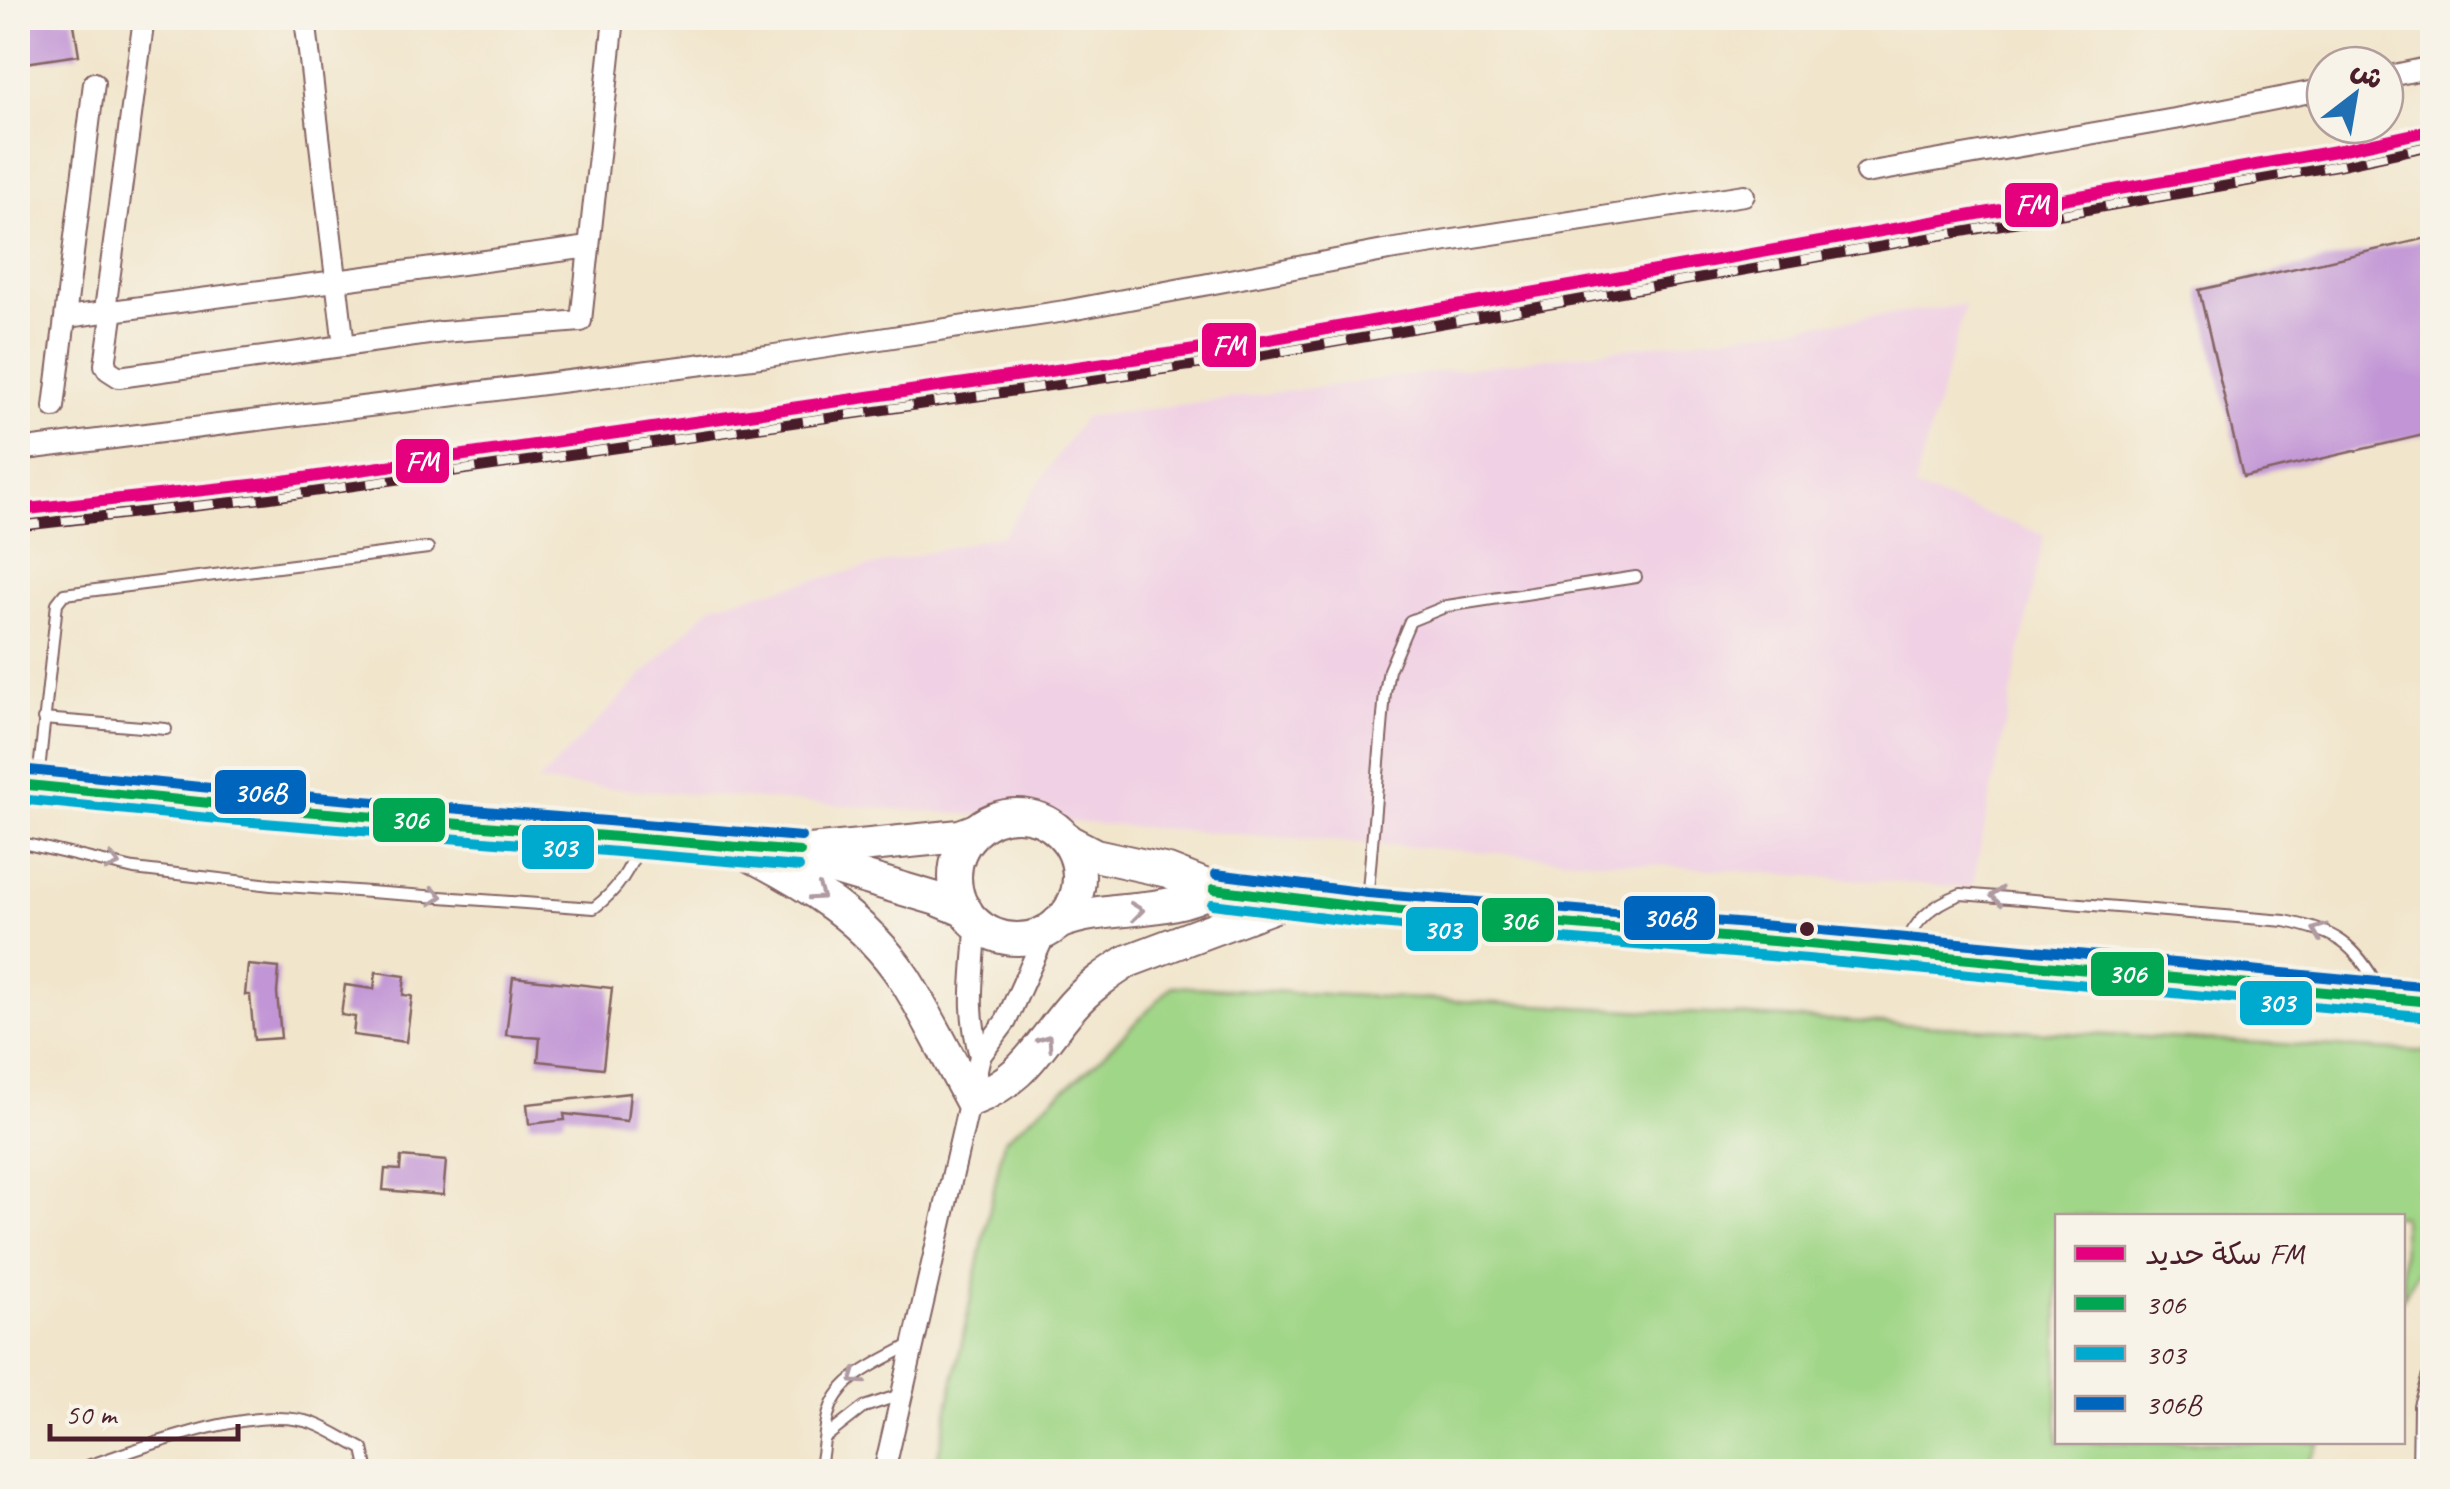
<svg xmlns="http://www.w3.org/2000/svg" width="2450" height="1489" font-family="Caveat,'Playpen Sans Arabic',sans-serif">
	<style>
		.built { fill: #f0d0e4 }
		.green { fill: #a0d687; stroke: #757a59; stroke-width: 2.5 }
		.building { fill: #c296d6 }
		.lines { fill: none; stroke-linecap: round; stroke-linejoin: round }
		.lane-casing { stroke: #846463; stroke-width: 14 }
		.street-casing { stroke: #846463; stroke-width: 24 }
		.primary-casing { stroke: #846463; stroke-width: 36 }
		.lane { stroke: #fff; stroke-width: 10 }
		.street { stroke: #fff; stroke-width: 20 }
		.primary { stroke: #fff; stroke-width: 32 }
		.rail-casing { stroke: #4a1f2b; stroke-width: 11 }
		.rail { stroke: #f7f3e8; stroke-width: 8; stroke-dasharray: 22; stroke-linecap: butt }
		.bus-1-casing { stroke: #f7f3e8; stroke-width: 18 }
		.bus-2-casing { stroke: #f7f3e8; stroke-width: 18 }
		.bus-3-casing { stroke: #f7f3e8; stroke-width: 18 }
		.bus-1 { stroke: #00a651; stroke-width: 10 }
		.bus-2 { stroke: #00a9ce; stroke-width: 10 }
		.bus-3 { stroke: #0065bd; stroke-width: 10 }
		.rail-1-casing { stroke: #f7f3e8; stroke-width: 20 }
		.rail-1 { stroke: #e5007d; stroke-width: 12 }
		.oneway { stroke: #ae9aa0 }
		.bus-dot { fill: #4a1f2b; stroke: #f7f3e8; stroke-width: 4 }
		.line-badge { stroke: #f7f3e8; stroke-width: 4 }
		.badge-label { font-size: 28px; text-anchor: middle; font-weight: bold; fill: #fff }
	</style>
	<rect width="100%" height="100%" fill="#f7f3e8"/>
	<filter id="ink" filterUnits="userSpaceOnUse"><feTurbulence type="fractalNoise" baseFrequency=".01" numOctaves="2"/><feDisplacementMap in="SourceGraphic" scale="20" xChannelSelector="R" yChannelSelector="G"/><feConvolveMatrix kernelMatrix="1 2 1 2 8 2 1 2 1" color-interpolation-filters="sRGB"/></filter>
	<filter id="wash" filterUnits="userSpaceOnUse"><feTurbulence type="fractalNoise" baseFrequency=".0048" numOctaves="4" result="noise"/><feDisplacementMap in="SourceGraphic" scale="40" xChannelSelector="R" yChannelSelector="G"/><feGaussianBlur stdDeviation="2.25" result="paint"/><feColorMatrix in="noise" values="0 0 0 0 0 0 0 0 0 0 0 0 0 0 0 0 0 1.4 0 .05"/><feComposite in="paint" operator="in"/></filter>
	<g filter="url(#wash)">
		<rect width="100%" height="100%" fill="#f1e5cb"/>
		<polygon class="built" points="1965,305 1914,488 2044,535 1972,888 537,783 712,605 1004,534 1084,417"/>
		<polygon class="green" points="1172,986 2432,1052 2432,1246 2403,1298 2402,1216 2058,1216 2058,1442 2320,1442 2302,1471 935,1471 1004,1140 1093,1065"/>
		<g id="blocks">
			<g class="building">
				<polygon points="18,18 73,18 79,55 18,64"/>
				<polygon points="2432,237 2432,433 2243,477 2199,290"/>
				<polygon points="248,965 279,968 277,993 281,1038 254,1040 250,995 245,995"/>
				<polygon points="376,972 405,976 403,995 412,996 406,1042 353,1035 355,1017 341,1015 345,985 374,989"/>
				<polygon points="513,977 612,988 603,1068 538,1061 540,1038 506,1035"/>
				<polygon points="630,1093 627,1121 564,1114 565,1120 529,1124 527,1104"/>
				<polygon points="401,1157 446,1161 443,1195 383,1190 385,1169 400,1170"/>
			</g>
		</g>
	</g>
	<g filter="url(#ink)">
		<use href="#blocks" fill-opacity="0" stroke="#846463" stroke-width="2.5"/>
		<g class="lines">
			<defs>
				<g id="lane">
					<polyline points="43,719 166,729"/>
					<polyline points="38,780 57,603 64,594 428,548"/>
					<path d="M18,842L134,869L271,885L594,908C619,889 629,870 641,842"/>
					<polyline points="1367,902 1385,693 1389,670 1410,621 1447,606 1636,577"/>
					<path d="M1905,947C1914,920 1934,904 1961,894L2285,921C2337,932 2354,943 2379,988"/>
					<polyline points="827,1436 864,1407 903,1394"/>
					<path d="M69,1472C131,1453 254,1400 315,1424C331,1430 347,1441 363,1449L368,1472"/>
					<path d="M819,1472C823,1453 824,1434 828,1416C837,1377 879,1363 910,1345"/>
				</g>
				<g id="street">
					<polyline points="305,18 344,346"/>
					<polyline points="2385,77 2432,67"/>
					<polyline points="1866,173 2175,119 2325,89"/>
					<polyline points="113,309 105,365 108,370 119,377 443,332 581,321 614,18"/>
					<polyline points="105,310 144,18"/>
					<polyline points="67,317 589,247"/>
					<polyline points="54,407 94,83"/>
					<polyline points="18,450 768,356 1065,311 1389,250 1744,195"/>
					<polyline points="980,1056 1006,1021 1046,932"/>
					<path d="M884,1472L980,1056C965,1002 975,975 976,923"/>
					<polyline points="2423,1472 2424,1406 2432,1379"/>
				</g>
				<g id="primary">
					<polyline points="18,784 230,805 800,852 960,836 976,830"/>
					<circle cx="1017" cy="877" r="62"/>
					<polyline points="1068,841 1095,855 1168,871 1214,889 1366,908 1809,944 2432,1002"/>
					<polyline points="801,853 836,869 937,899 966,911"/>
					<path d="M748,854C808,884 866,920 904,978C929,1017 949,1060 971,1100C1026,1079 1037,1046 1073,1005C1089,987 1108,974 1128,961L1288,901"/>
					<path d="M1058,923C1110,903 1162,917 1214,889"/>
				</g>
			</defs>
			<use href="#lane" class="lane-casing"/>
			<use href="#street" class="street-casing"/>
			<use href="#primary" class="primary-casing"/>
			<use href="#lane" class="lane"/>
			<use href="#street" class="street"/>
			<use href="#primary" class="primary"/>
			<defs>
				<polyline id="rail" points="18,526 267,498 1256,356 2339,165 2432,145"/>
			</defs>
			<use href="#rail" class="rail-casing"/>
			<use href="#rail" class="rail"/>
			<defs>
				<g id="bus-1">
					<polyline points="18,784 230,805 800,852"/>
					<polyline points="1214,889 1366,908 1809,944 2432,1002"/>
				</g>
				<g id="bus-2">
					<polyline points="18,799 229,820 799,867"/>
					<polyline points="1212,904 1365,923 1808,959 2431,1017"/>
				</g>
				<g id="bus-3">
					<polyline points="19,769 231,790 801,837"/>
					<polyline points="1216,874 1368,893 1810,929 2432,987"/>
				</g>
			</defs>
			<use href="#bus-1" class="bus-1-casing"/>
			<use href="#bus-2" class="bus-2-casing"/>
			<use href="#bus-3" class="bus-3-casing"/>
			<use href="#bus-1" class="bus-1"/>
			<use href="#bus-2" class="bus-2"/>
			<use href="#bus-3" class="bus-3"/>
			<defs>
				<polyline id="rail-1" points="18,510 269,483 1258,341 2341,150 2432,130"/>
			</defs>
			<use href="#rail-1" class="rail-1-casing"/>
			<use href="#rail-1" class="rail-1"/>
		</g>
		<defs><path id="oneway-chevron" d="M-2-3.5L2.5 0L-2 3.5" fill="none" stroke-width="1.6" stroke-linecap="round" stroke-linejoin="round" transform="scale(2.5)"/></defs>
		<g class="oneway">
			<use href="#oneway-chevron" transform="translate(113 863) rotate(15)"/>
			<use href="#oneway-chevron" transform="translate(818 894) rotate(35)"/>
			<use href="#oneway-chevron" transform="translate(436 896) rotate(4)"/>
			<use href="#oneway-chevron" transform="translate(1997 896) rotate(-176)"/>
			<use href="#oneway-chevron" transform="translate(1137 911) rotate(-7)"/>
			<use href="#oneway-chevron" transform="translate(2319 931) rotate(-159)"/>
			<use href="#oneway-chevron" transform="translate(1046 1041) rotate(-56)"/>
			<use href="#oneway-chevron" transform="translate(856 1378) rotate(145)"/>
		</g>
	</g>
	<circle class="bus-dot" cx="1807" cy="929" r="9"/>
	<g class="line-badge">
		<rect x="2003" y="181" width="57" height="48" rx="10" fill="#e5007d"/>
		<rect x="1200" y="321" width="58" height="48" rx="10" fill="#e5007d"/>
		<rect x="394" y="437" width="57" height="48" rx="10" fill="#e5007d"/>
		<rect x="213" y="768" width="95" height="48" rx="10" fill="#0065bd"/>
		<rect x="371" y="796" width="76" height="48" rx="10" fill="#00a651"/>
		<rect x="520" y="823" width="76" height="48" rx="10" fill="#00a9ce"/>
		<rect x="1622" y="894" width="95" height="48" rx="10" fill="#0065bd"/>
		<rect x="1480" y="896" width="76" height="48" rx="10" fill="#00a651"/>
		<rect x="1404" y="905" width="76" height="48" rx="10" fill="#00a9ce"/>
		<rect x="2089" y="950" width="77" height="48" rx="10" fill="#00a651"/>
		<rect x="2238" y="979" width="76" height="48" rx="10" fill="#00a9ce"/>
	</g>
	<g class="badge-label">
		<text x="2032" y="214">FM</text>
		<text x="1229" y="355">FM</text>
		<text x="422" y="471">FM</text>
		<text x="260" y="802">306B</text>
		<text x="409" y="829">306</text>
		<text x="558" y="857">303</text>
		<text x="1669" y="927">306B</text>
		<text x="1518" y="930">306</text>
		<text x="1442" y="939">303</text>
		<text x="2127" y="983">306</text>
		<text x="2276" y="1012">303</text>
	</g>
	<rect width="2450" height="1489" fill="none" stroke="#f7f3e8" stroke-width="60"/>
	<rect x="2055" y="1214" width="350" height="230" fill="#f7f3e8" stroke="#b29e9c" stroke-width="2.5"/>
	<rect x="2075" y="1246" width="50" height="15" fill="#e5007d" stroke="#b29e9c" stroke-width="2.5"/>
	<text x="2145" y="1264" font-size="30" fill="#4a1f2b">سكة حديد FM</text>
	<rect x="2075" y="1296" width="50" height="15" fill="#00a651" stroke="#b29e9c" stroke-width="2.5"/>
	<text x="2145" y="1314" font-size="30" fill="#4a1f2b">306</text>
	<rect x="2075" y="1346" width="50" height="15" fill="#00a9ce" stroke="#b29e9c" stroke-width="2.5"/>
	<text x="2145" y="1364" font-size="30" fill="#4a1f2b">303</text>
	<rect x="2075" y="1396" width="50" height="15" fill="#0065bd" stroke="#b29e9c" stroke-width="2.5"/>
	<text x="2145" y="1414" font-size="30" fill="#4a1f2b">306B</text>
	<g transform="translate(2355 95) rotate(31)"><circle r="48" fill="#f7f3e8" stroke="#b29e9c" stroke-width="2.5"/>
	<path d="M0-8L18 38L0 25L-18 38Z" fill="#1f6fb2"/>
	<text y="-15" font-size="28" font-weight="bold" text-anchor="middle" fill="#4a1f2b">ش</text>
	</g>
	<path d="M50 1424v15h188v-15" fill="none" stroke="#4a1f2b" stroke-width="5"/>
	<text x="65" y="1424" font-size="30" fill="#4a1f2b" stroke="#f7f3e8" stroke-width="8" paint-order="stroke">50 m</text>
</svg>
